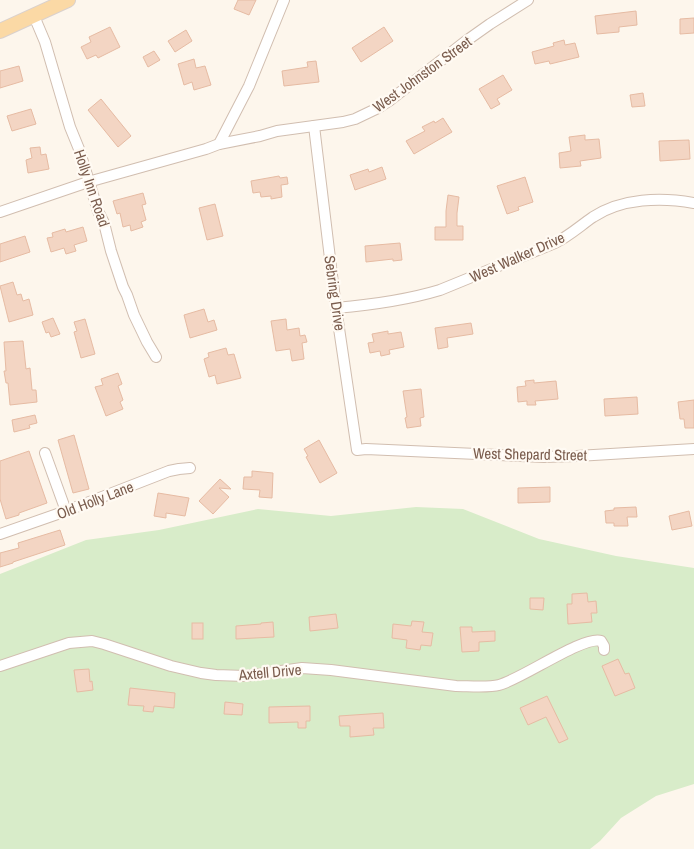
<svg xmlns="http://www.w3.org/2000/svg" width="694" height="849" font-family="'Archivo Narrow',sans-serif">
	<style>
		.green { fill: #d8ecc9 }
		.building { fill: #f3d5c3; stroke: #e6bba3 }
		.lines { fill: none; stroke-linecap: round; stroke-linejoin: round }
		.minor-casing { stroke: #d1beb0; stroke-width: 12 }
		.major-casing { stroke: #dad1cd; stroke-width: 16 }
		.minor { stroke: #fff; stroke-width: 10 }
		.major { stroke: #fbd9a5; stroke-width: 14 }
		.labels { text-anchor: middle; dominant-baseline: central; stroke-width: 4.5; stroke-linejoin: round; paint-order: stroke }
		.street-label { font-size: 15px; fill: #7a5c4d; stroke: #fffaf3 }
	</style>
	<rect width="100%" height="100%" fill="#fdf6ec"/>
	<polygon class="green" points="416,507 463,509 539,539 616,556 694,568 694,784 656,796 621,818 600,841 590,849 0,849 0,574 86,540 159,530 258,509 331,516"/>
	<g class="building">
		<polygon points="238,0 256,0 249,15 234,9"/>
		<polygon points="636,11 637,25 619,27 619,32 597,34 595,16"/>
		<polygon points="694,18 694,33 680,34 680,19"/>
		<polygon points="110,27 120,47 98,58 96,55 87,59 81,47 91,42 89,37"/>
		<polygon points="384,27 393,41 361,62 352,48"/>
		<polygon points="186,30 192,41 175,52 168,41"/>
		<polygon points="564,40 565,45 575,43 579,57 550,64 549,61 535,64 532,52 554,46 553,43"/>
		<polygon points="154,51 160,60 148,67 143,57"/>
		<polygon points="194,59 196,68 205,66 211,85 194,90 192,82 184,85 178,64"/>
		<polygon points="316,61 319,82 284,86 282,71 308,67 307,62"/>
		<polygon points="19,66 23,81 0,88 0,71"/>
		<polygon points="503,75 512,90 497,99 500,104 491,109 479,89"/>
		<polygon points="643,93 645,106 632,107 630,95"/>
		<polygon points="101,99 131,136 118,147 88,110"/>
		<polygon points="31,109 36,124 12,131 7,116"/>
		<polygon points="443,118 452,132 414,154 406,141 425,131 422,127 434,121 435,123"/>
		<polygon points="585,135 585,140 599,139 601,158 580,161 581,166 560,168 559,153 571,151 569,137"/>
		<polygon points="689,140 690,159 660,161 659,141"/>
		<polygon points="40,147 41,155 46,154 49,169 28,173 26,160 32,158 30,148"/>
		<polygon points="382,167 386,179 355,190 350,175 368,169 369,172"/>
		<polygon points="279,176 280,178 287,177 288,184 281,185 282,197 271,199 271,196 261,197 260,192 253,193 251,181"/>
		<polygon points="525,177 533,202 518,207 519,210 507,214 497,186"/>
		<polygon points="143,193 146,204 142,205 146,220 141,222 143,227 131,231 130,225 123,227 120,213 117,214 113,201"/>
		<polygon points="448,195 459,197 457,213 457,226 463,226 463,240 435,240 435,227 446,227 446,211"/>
		<polygon points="215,204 223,236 207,240 199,208"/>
		<polygon points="83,227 87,241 74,245 76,251 66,254 64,248 51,252 47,238 53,237 52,233 65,229 66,232"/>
		<polygon points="25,236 30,252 0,262 0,244"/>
		<polygon points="400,243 402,260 393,261 393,259 366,262 365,246"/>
		<polygon points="13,282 17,295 21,294 23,301 29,299 33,315 9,322 0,286"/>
		<polygon points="204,309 208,322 214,320 217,330 190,338 184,315"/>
		<polygon points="53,318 60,334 51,337 49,332 46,333 42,322"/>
		<polygon points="85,319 95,354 81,358 74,332 77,331 74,322"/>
		<polygon points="286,319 287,330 299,328 300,336 305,335 307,342 302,343 304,359 292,361 290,349 276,351 271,321"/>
		<polygon points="471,323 473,334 447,338 448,347 438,349 435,328"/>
		<polygon points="388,331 388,334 401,332 404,347 389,350 390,354 381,356 380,351 370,353 368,343 374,342 372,334"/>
		<polygon points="23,341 26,369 30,368 32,390 36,390 37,402 10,405 8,383 6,383 4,371 6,371 4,342"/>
		<polygon points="226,348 228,355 234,354 241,378 217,384 215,375 209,377 204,359 209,357 208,353"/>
		<polygon points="118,373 122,384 118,386 123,400 120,402 123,409 106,416 95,387 103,385 101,379"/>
		<polygon points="534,380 534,383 556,381 558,399 535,401 536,405 527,405 527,401 518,402 517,387 526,386 525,381"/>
		<polygon points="421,389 424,417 420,418 421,426 407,428 405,418 407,417 403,391"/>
		<polygon points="637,397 638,414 605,416 604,399"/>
		<polygon points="694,400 694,428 685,428 684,419 680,419 678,402"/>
		<polygon points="35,415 37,423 29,425 30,428 14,432 12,420"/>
		<polygon points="74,435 89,489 73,493 58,440"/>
		<polygon points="319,440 337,473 320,483 306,457 308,456 304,449"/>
		<polygon points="29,451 47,503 19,513 19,515 6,519 0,499 0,461"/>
		<polygon points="252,471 273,473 272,498 259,497 260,490 243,489 244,477 252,477"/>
		<polygon points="220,479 231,489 219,488 229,497 213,514 199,501"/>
		<polygon points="550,487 550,502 518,503 518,488"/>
		<polygon points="158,493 189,498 185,516 166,513 166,518 154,516"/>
		<polygon points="636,507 637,517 627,517 628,526 614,526 614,523 606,523 605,511 614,510 614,508"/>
		<polygon points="689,511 692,526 672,530 669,516"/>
		<polygon points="60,530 65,545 13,562 13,563 0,567 0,553 19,548 18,543"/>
		<polygon points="587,593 588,602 596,601 597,613 591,613 592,622 568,624 567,604 572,604 572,594"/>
		<polygon points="530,598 544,598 543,610 530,609"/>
		<polygon points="336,614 338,628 310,631 309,617"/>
		<polygon points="412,621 424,622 422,632 433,633 431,646 421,645 420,650 406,648 407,640 392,638 393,624 411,626"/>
		<polygon points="273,622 274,637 236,639 236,626 261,624 261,623"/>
		<rect x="192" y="623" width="11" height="16"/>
		<polygon points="460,627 472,627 472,632 495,631 495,641 479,642 479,651 462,652"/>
		<polygon points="618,659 625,674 629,673 635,688 615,696 602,666"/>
		<polygon points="89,669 90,682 92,681 93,690 77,692 74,670"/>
		<polygon points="130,688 175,693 174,708 154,706 153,712 143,711 144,706 128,705"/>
		<polygon points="547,696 568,739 559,743 546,717 528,725 520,708"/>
		<polygon points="225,702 243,704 242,715 224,714"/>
		<polygon points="310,706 310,721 306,721 306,728 298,728 298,722 269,723 269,707"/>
		<polygon points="383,713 384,728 373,728 374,735 350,737 350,726 340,726 339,716"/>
	</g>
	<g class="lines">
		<defs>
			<g id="minor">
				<polyline points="34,16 45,42 70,127 79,149 98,211 104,223 111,251 123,287 127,295 134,315 147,342 156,357"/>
				<polyline points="314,126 336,308 357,450 366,449 544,457 577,456 694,449"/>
				<polyline points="219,144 249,86 284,0"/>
				<polyline points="0,212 88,182 206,149 219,144 260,136 277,131 343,122 355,119 378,108 389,101 466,41 490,24 528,0"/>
				<path d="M336,308C370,305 407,300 440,290L555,243C569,236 580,226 593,217C622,198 661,197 694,203"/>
				<polyline points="45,453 66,511"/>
				<polyline points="0,534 66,511 169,471 179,469 190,468"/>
				<path d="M0,666L69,643L92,641L104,644L171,666L201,673L216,675L245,676L302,668L331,670L456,686C468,686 488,688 499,685C522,679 584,635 601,641L604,646V650"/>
			</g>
			<polyline id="major" points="0,31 68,0"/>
		</defs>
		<use href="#minor" class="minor-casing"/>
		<use href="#major" class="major-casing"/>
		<use href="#minor" class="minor"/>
		<use href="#major" class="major"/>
	</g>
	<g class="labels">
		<g class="street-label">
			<text transform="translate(422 74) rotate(-36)">West Johnston Street</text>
			<text transform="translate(92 188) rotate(71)">Holly Inn Road</text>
			<text transform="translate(517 257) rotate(-24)">West Walker Drive</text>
			<text transform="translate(335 293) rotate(82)">Sebring Drive</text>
			<text transform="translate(530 454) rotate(1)">West Shepard Street</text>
			<text transform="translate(95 500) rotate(-21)">Old Holly Lane</text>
			<text transform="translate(270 672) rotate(-5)">Axtell Drive</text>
		</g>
	</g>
</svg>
